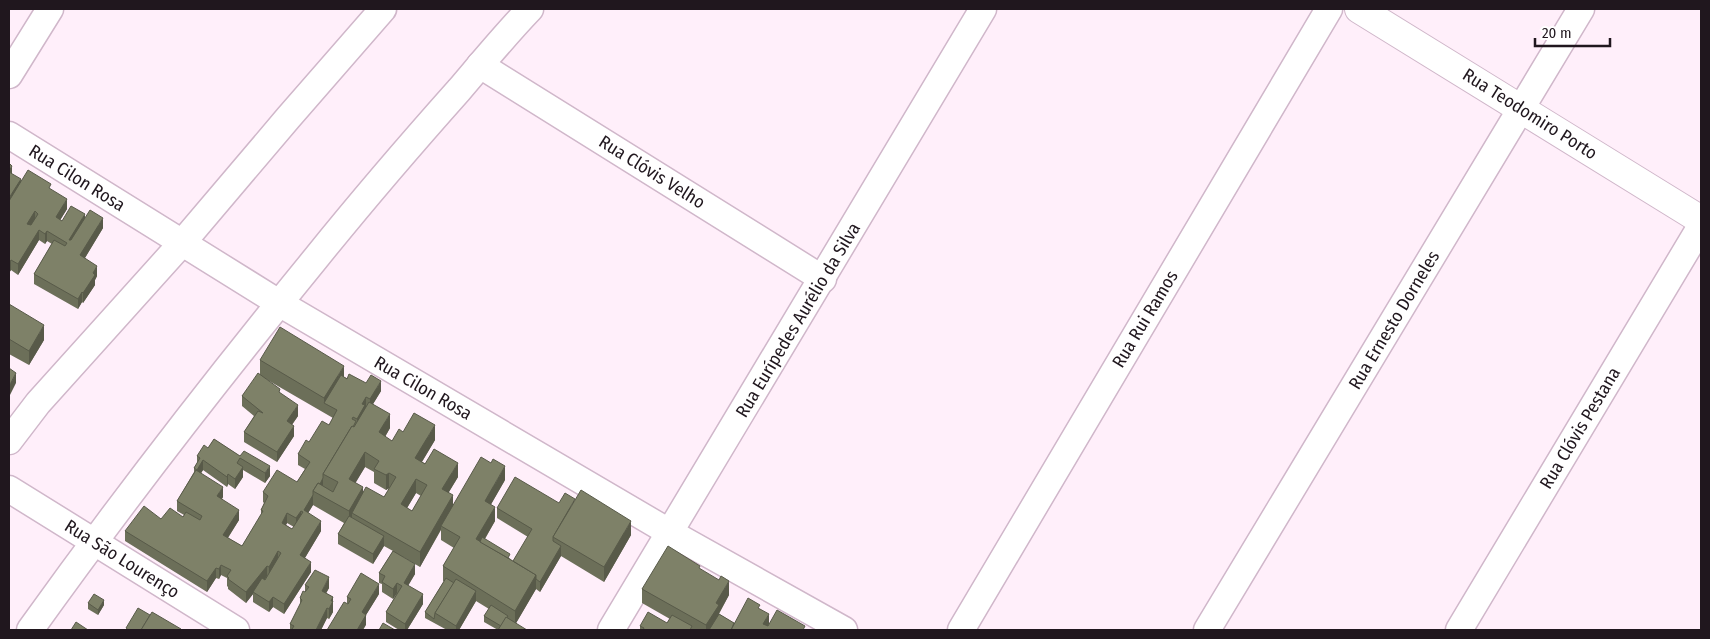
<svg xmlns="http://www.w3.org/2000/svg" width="1710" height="639" font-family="'Fira Sans Condensed',sans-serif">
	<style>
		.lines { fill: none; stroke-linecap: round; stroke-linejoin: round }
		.minor-casing { stroke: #d0b7ca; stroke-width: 29 }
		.major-casing { stroke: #d0b7ca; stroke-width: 30 }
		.minor { stroke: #fff; stroke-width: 26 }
		.major { stroke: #fff; stroke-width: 28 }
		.wall { fill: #6c6f59; fill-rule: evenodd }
		.shaded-wall { fill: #585a49 }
		.building { fill: #7e8168; stroke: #585a49; fill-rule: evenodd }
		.labels { text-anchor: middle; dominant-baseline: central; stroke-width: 4.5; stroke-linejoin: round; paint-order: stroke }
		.street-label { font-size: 18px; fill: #20171e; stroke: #fff }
	</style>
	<rect width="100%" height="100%" fill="#ffeffa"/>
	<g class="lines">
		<defs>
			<g id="minor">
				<polyline points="480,65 823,279"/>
				<polyline points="9,75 50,9"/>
				<polyline points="9,135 279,303 669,532 844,630"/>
				<polyline points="9,441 38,403 182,243 288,118 383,9"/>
				<polyline points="9,489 236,630"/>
				<path d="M30,630C121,503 217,379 316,258C362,201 410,145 459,90C482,63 505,35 530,9"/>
				<polyline points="611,630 983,9"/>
				<polyline points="961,630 1329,9"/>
				<polyline points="1207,630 1581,9"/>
				<polyline points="1459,630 1701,226"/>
			</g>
			<polyline id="major" points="1359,9 1701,220"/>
		</defs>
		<use href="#minor" class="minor-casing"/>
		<use href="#major" class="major-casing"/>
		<use href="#minor" class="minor"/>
		<use href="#major" class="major"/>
	</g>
	<g class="wall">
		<polygon points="12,174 21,182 51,190 67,209 60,220 62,221 85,218 103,228 85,258 97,276 95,280 95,285 83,303 82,302 78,309 34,284 34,274 52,244 47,241 45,244 39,240 18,275 11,270 9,273"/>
		<polygon points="9,304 44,340 29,365 9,354"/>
		<path d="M260,360L344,377L381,391L373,404L390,428L385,437L392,441L403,432L435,440L422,462L458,477L449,492L453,506L505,480L491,504L495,521L485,539L513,561L528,537L497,518V508L559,503L631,535L604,582L561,556L540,592L536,589L516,623L498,630L484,622V616L489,609L476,601L459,630H447L425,618V612L444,581H443V566L454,548L441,540V530L420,567L403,557L415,574L408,585L423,604L407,630H399L386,622V612L397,593L393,599L382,592V584L379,583V573L393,551L384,546L373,564L338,544V534L344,523L313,505L308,513L321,531L305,558L311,572L284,614L273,607L269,612L253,602V594L246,603L228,589V587L227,586V578L221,575L219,579L216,578L207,592L125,541V531L161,519L183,517L184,515L177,511V501L194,472V468L197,463V456L208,448L214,439L270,476L265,483L243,470V477L235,489L228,484L227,487L203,470L201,473L223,497L222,499L239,520L228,538L242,546L261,515V510L264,503L263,502V492L297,482L305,469L298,465V454L309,442L329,425L333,418L264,378L280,393L298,416L292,425L294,436L277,462L244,442V432L254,416L242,406V396L260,374ZM365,467L374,472V483L386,490L390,488L384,497L363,492L355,483ZM416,493L421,496L412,511L407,508ZM287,523L294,527L292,529L286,525Z"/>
		<polygon points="700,569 729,595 719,614 734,623 760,609 769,624 805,630 640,630 640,626 667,623 670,619 642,603 642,589"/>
		<polygon points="305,585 329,588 326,593 333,597 333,612 329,619 327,618 321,630 290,630 290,624 300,605 300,598 305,592"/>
		<polygon points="379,594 366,615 366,625 347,603 347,597"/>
		<polygon points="88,603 104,605 98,615 88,609"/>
	</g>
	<g class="shaded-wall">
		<polygon points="12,166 12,176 9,171"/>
		<polygon points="21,179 21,189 9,208 9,198"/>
		<polygon points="67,199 67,209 56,227 56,217"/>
		<polygon points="35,211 35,222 27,234 27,224"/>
		<polygon points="85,214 85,225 69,250 69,240"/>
		<polygon points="103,218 103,228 80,266 80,255"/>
		<polygon points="39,230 39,240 18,275 18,264"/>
		<polygon points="47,231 47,241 45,244 45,234"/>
		<polygon points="11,260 11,270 9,273 9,263"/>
		<polygon points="97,266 97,276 95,280 95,285 83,303 83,293 93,273"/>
		<polygon points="82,292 82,302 78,309 78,299"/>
		<polygon points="44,325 44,340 29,365 29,351"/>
		<polygon points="344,366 344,380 324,403 324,413 324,398"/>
		<polygon points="16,373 16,383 9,397 9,386"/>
		<polygon points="381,381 381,391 370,409 370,399"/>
		<polygon points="366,397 366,408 357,429 357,419 362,404"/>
		<polygon points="298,405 298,416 287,431 287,421"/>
		<polygon points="390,414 390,428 379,447 379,432"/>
		<polygon points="435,425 435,440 415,473 415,458"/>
		<polygon points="294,426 294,436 277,462 277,452"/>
		<polygon points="365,452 365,467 349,494 349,479"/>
		<polygon points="203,460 203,470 197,480 197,470"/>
		<polygon points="458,463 458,477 442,503 442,489"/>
		<polygon points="270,466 270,476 265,483 265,473"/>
		<polygon points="505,466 505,480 485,515 485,501"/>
		<polygon points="243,467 243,477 235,489 235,479"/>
		<polygon points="389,473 389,488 386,490 386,475"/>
		<polygon points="228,474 228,484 227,487 227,477"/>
		<polygon points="323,478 323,488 315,492"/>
		<polygon points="416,479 416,493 401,518 401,504"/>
		<polygon points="223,487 223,497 217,506 217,496"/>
		<polygon points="363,487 363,502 352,513 352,522 349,526 349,511"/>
		<polygon points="313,495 313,505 304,520 304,510"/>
		<polygon points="453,495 453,509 441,526 441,529 420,567 420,552"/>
		<polygon points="495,507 495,521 478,550 476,539"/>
		<polygon points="239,510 239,520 223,545 223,535"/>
		<polygon points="301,511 301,521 296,529 296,518"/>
		<polygon points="287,513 287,523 282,533 282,523"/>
		<polygon points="321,521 321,531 300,566 300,555"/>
		<polygon points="631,521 631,535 604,582 604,567"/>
		<polygon points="384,536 384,546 373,564 373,554"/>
		<polygon points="561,546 561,556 540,592 540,582"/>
		<polygon points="278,551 278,562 269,577 269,567"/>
		<polygon points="311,562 311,572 284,614 284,604"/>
		<polygon points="415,564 415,574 404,593 404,583"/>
		<polygon points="221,565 221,575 219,579 219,569"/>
		<polygon points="267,566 267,576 254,593 253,592 253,594 246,603 246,592"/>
		<polygon points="216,568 216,578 207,592 207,581"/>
		<polygon points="536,575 536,589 515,625 515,611"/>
		<polygon points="329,577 329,588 322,601 322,591"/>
		<polygon points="729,581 729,595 719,613 719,619 712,630 706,630 706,625 716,603"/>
		<polygon points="397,583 397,593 393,599 393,589"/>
		<polygon points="379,584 379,594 366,615 366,625 363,630 357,630 362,612"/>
		<polygon points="476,591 476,601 459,630 456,630 456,626"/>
		<polygon points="423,594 423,604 407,630 405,630 405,624"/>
		<polygon points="273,597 273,607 269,612 269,602"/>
		<polygon points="333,597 333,612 329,619 329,609 331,601"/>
		<polygon points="104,600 104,605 98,615 98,610"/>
		<polygon points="327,608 327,618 321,630 316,630"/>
		<polygon points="769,614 769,624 765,630 763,624"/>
	</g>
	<g class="building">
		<polygon points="9,163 12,166 9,171"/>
		<path d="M28,170L51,184L49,188L67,199L56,217L62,221L71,206L85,214L69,240H71L90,210L103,218L80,255L97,266L93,273L95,275L83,293L82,292L78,299L34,274L54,240L65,246L67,243L47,231L45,234L39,230L18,264L11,260L9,263V201ZM35,211L38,214L31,225L27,224Z"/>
		<polygon points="9,172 21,179 9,198"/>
		<polygon points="9,304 44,325 29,351 9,339"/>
		<polygon points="280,327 344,366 324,398 260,360"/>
		<polygon points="9,368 16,373 9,386"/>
		<polygon points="258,373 280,389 279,392 298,405 287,421 294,426 277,452 244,432 258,411 263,413 242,396"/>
		<path d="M349,374L366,383L371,375L381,381L370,399L366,397L365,399L362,404L365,405L357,419L353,417L352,419L356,421L353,427L352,426L323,474V478L320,484L318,483L313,491V495L304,510L321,521L300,555L311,562L284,604L273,597L269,602L253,592L262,578L265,580L281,553L278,551L269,567L267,566L246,592L228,579L229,578L227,576L231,570L221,565L219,569L216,568L207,581L125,531L144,506L161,519L170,508L183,517L186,512L200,520L202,516L177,501L196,470L223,487L217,496L239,510L223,535L242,546L263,511L261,510L268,496L263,492L277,470L297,482L310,462L298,454L306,440L309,442L322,421L329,425L337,410L324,403L341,375L347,379ZM301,511L303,512L292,529L282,523L287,513L296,518Z"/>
		<path d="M369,402L390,414L379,432L392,441L399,429L403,432L414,413L435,425L415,458L425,464L434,449L458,463L442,489L453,495L420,552L352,513L366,487L384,497L396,477L389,473L386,475L374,469L379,461L365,452L349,479L363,487L349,511L313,491L318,483L333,492L338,482L323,474L352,426L354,427ZM416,479L427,485L412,511L401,504Z"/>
		<polygon points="214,439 240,456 244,451 270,466 265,473 240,458 237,463 243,467 235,479 228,474 227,477 203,460 197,470 194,468 200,458 197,456 204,445 208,448"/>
		<polygon points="481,457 491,463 493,459 505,466 485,501 495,507 476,539 536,575 515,611 443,566 460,537 441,526"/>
		<polygon points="515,477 559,503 565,493 575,499 553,537 553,541 561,546 540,582 536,579 536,575 513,561 532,529 497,508"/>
		<polygon points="581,490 631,521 604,567 553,537"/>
		<polygon points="349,516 384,536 373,554 338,534"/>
		<polygon points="482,537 510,554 508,558 480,542"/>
		<polygon points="668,546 700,566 699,568 719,580 721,576 729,581 716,603 719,605 706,625 642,589"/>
		<polygon points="393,551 415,564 404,583 423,594 405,624 386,612 402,586 397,583 393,589 382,582 385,576 379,573"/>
		<polygon points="315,570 329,577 322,591 333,597 331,601 333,601 329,609 327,608 316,630 304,630 303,629 302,630 295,630 292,629 294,626 290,624 302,600 300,598 303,591 305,592 309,587 305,585"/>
		<polygon points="361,573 379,584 362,612 366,615 357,630 327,630 344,602 348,604 351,599 347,597"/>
		<polygon points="446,578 454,583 435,613 434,619 425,612"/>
		<polygon points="456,579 476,591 456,626 435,613"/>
		<polygon points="94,594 104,600 98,610 88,603"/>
		<polygon points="748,598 760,605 758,608 769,614 763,624 768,626 777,610 805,626 803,630 731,630"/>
		<polygon points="491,605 508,616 501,626 484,616"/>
		<polygon points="138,608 150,615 141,630 126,630 127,628 126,628"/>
		<polygon points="152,612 181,629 180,630 141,630"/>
		<polygon points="648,612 667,623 672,615 692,626 690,630 643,630 644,628 640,626"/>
		<polygon points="719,614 734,623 731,630 709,630"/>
		<polygon points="506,617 527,630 498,630"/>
		<polygon points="76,622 88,630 71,630"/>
		<polygon points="383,623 395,630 379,630"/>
	</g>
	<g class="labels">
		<g class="street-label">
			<text transform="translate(1530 114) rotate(32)">Rua Teodomiro Porto</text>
			<text transform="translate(652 172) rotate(32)">Rua Clóvis Velho</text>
			<text transform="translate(77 178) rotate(32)">Rua Cilon Rosa</text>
			<text transform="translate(1145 319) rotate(-59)">Rua Rui Ramos</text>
			<text transform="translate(798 320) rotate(-59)">Rua Eurípedes Aurélio da Silva</text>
			<text transform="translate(1394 320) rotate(-59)">Rua Ernesto Dorneles</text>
			<text transform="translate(423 388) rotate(30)">Rua Cilon Rosa</text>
			<text transform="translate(1580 428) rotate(-59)">Rua Clóvis Pestana</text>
			<text transform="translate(122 559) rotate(32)">Rua São Lourenço</text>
		</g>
	</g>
	<rect width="1710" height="639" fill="none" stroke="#20171e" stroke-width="20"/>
	<path d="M1535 38v8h75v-8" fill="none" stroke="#20171e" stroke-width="2.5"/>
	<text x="1542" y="38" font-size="15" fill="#20171e" stroke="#ffffff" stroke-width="4" paint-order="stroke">20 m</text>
</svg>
